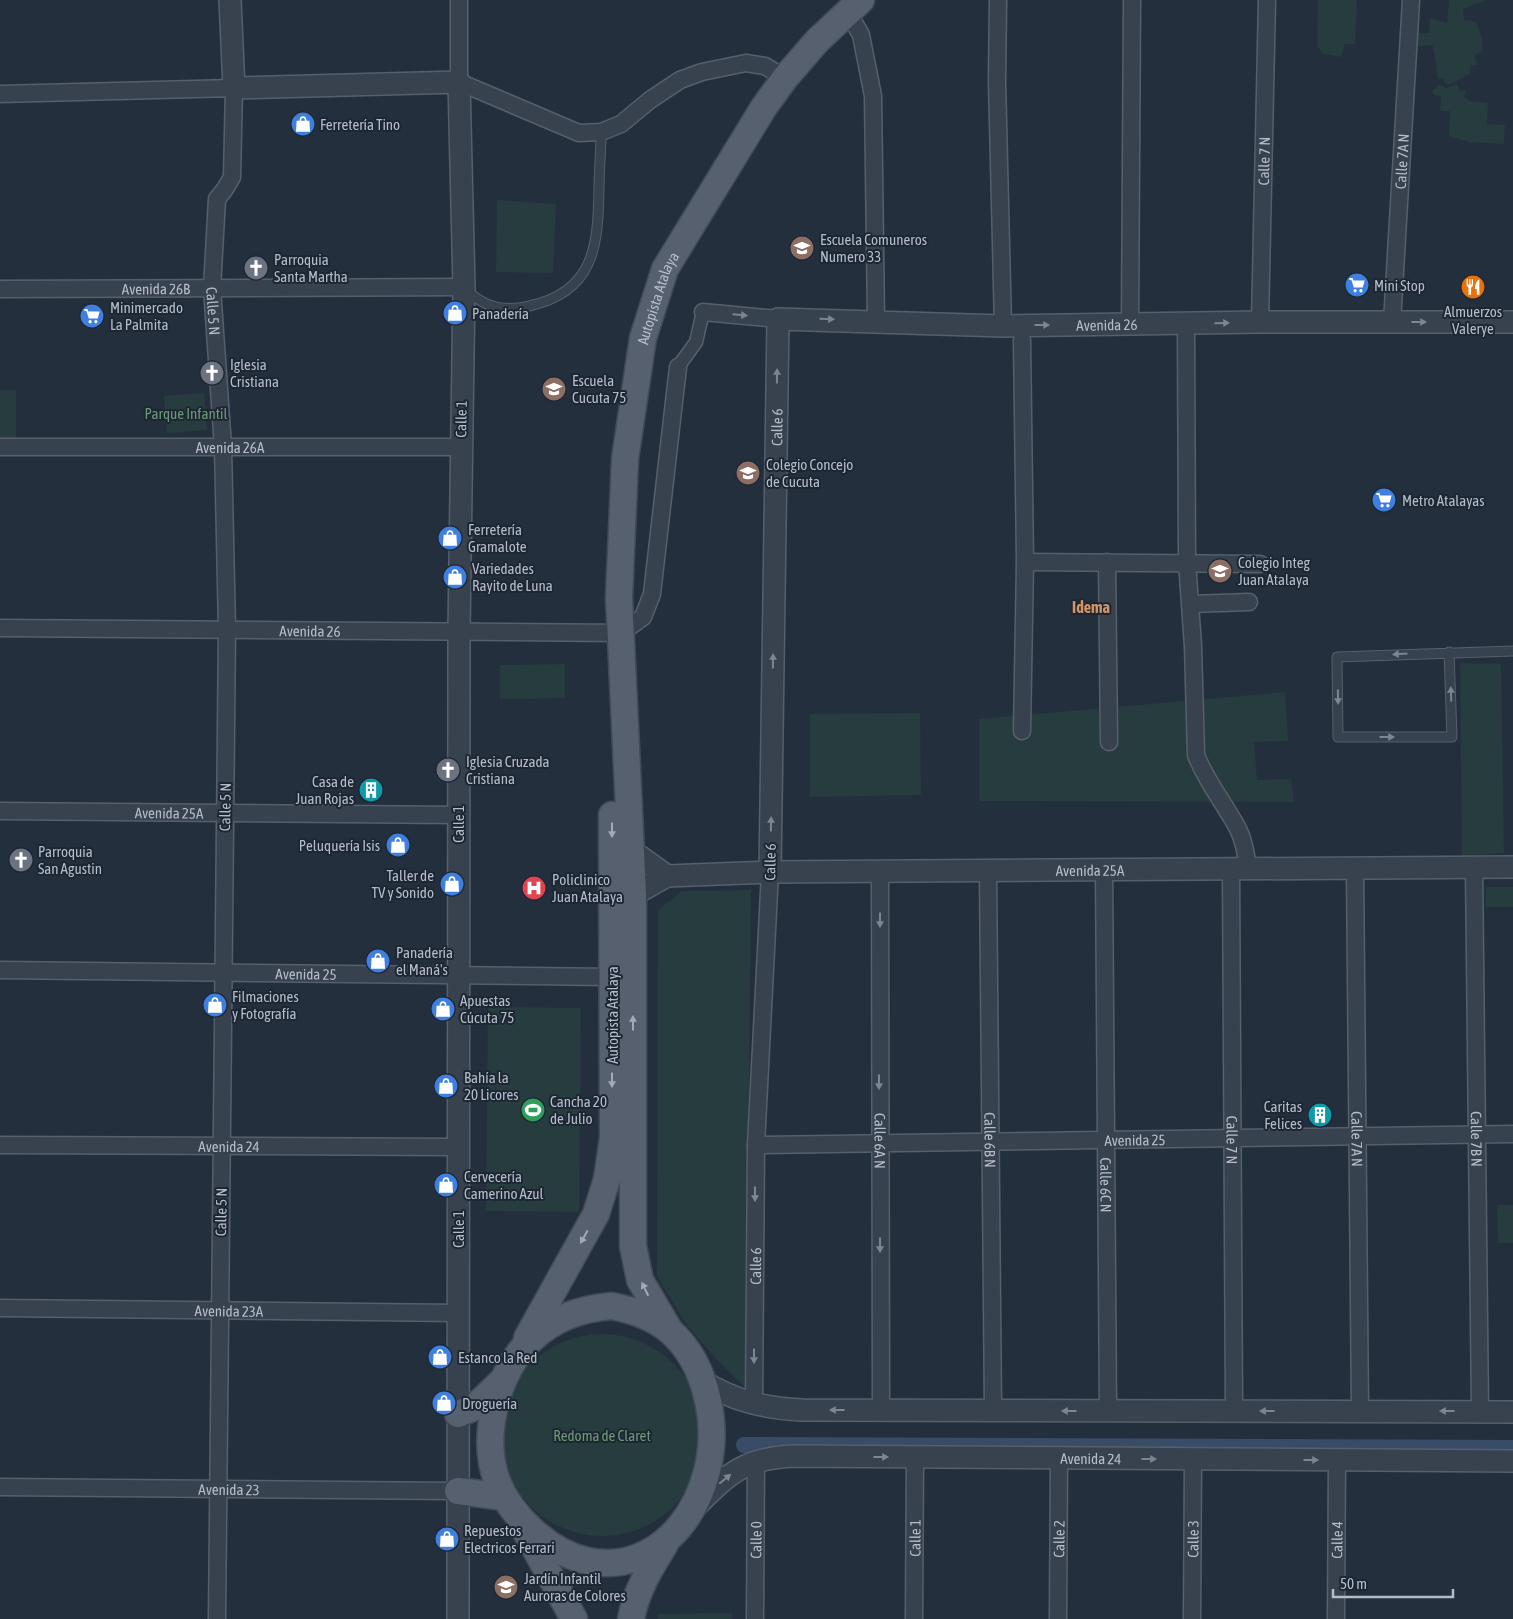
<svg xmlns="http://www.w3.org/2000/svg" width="1513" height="1619" font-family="'Asap Condensed',sans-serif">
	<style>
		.green { fill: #263c3f }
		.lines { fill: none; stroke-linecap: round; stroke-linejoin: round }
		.canal { stroke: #394c67; stroke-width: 16 }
		.service-casing { stroke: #565f6c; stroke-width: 11 }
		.pedestrian-casing { stroke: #565f6c; stroke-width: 15 }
		.minor-casing { stroke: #565f6c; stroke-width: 19 }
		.tertiary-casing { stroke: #565f6c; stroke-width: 24 }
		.primary-casing { stroke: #414a57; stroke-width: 29 }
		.service { stroke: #38414e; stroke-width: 9 }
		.pedestrian { stroke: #38414e; stroke-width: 12 }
		.minor { stroke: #38414e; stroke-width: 16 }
		.tertiary { stroke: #38414e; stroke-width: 21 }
		.primary { stroke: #56606e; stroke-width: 26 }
		.oneway { fill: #7c8592 }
		.oneway2 { fill: #a1aab7 }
		.labels { text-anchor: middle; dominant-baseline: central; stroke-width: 4; stroke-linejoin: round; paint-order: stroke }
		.poi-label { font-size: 15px; fill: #b4bcc9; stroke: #1d2633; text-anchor: start }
		.street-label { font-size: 15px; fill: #b4bcc9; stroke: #1d2633 }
		.park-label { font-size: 15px; fill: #6b9a76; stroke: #1d2633 }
		.neighbourhood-label { font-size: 16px; font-weight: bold; fill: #d59563; stroke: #1d2633 }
	</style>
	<rect width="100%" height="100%" fill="#242f3e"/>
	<g class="green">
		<polygon points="1318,0 1357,0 1355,44 1345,44 1341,57 1324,54 1317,46"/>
		<path d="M1449,0H1485L1463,9L1464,20L1475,21C1480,29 1483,40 1482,51L1474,56L1478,65H1471L1470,74L1448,85L1444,82V78L1438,79L1433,45L1418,46V33H1429L1430,18L1447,23Z"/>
		<polygon points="1457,84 1460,91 1466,91 1464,97 1470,101 1488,103 1487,124 1505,125 1504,144 1469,142 1449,136 1450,111 1440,111 1441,96 1434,95 1432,91 1440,85 1446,88"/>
		<polygon points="497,200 556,204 553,273 496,272"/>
		<rect x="0" y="390" width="16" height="53"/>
		<polygon points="204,393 207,430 167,433 164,396"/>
		<polygon points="1460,663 1501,664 1504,853 1462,856"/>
		<polygon points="565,664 565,698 500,699 500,665"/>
		<polygon points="1285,692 1288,741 1254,742 1257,780 1291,779 1294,802 979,801 979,719"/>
		<polygon points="920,713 921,795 810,797 810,714"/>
		<rect x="1486" y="887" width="27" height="20"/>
		<polygon points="751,890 746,1388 717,1360 686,1324 657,1276 658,910 682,891"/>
		<polygon points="488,1007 581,1008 579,1212 486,1211"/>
		<polygon points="1497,1205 1513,1205 1513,1243 1498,1243"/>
		<circle cx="602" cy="1435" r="101"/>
		<polygon points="732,1613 732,1619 658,1619 658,1614"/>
	</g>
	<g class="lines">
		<polyline class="canal" points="744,1445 1513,1448"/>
		<defs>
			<g id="service">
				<path d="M466,289C483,307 505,312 529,306C594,292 598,247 599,189C599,170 601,151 601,132"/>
				<polyline points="1449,652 1452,737 1338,737 1337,657 1513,651"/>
			</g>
			<polyline id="pedestrian" points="678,367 696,342 703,312"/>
			<g id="minor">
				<polyline points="459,0 459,82 579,133 601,132 621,124 650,100 680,80 702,72 746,63 765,66 785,78"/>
				<polyline points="998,0 997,81 1003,326"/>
				<polyline points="848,12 861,35 873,96 876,320"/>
				<path id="s1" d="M0,94L234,88L232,177L225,189L217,199L212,288L223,447L227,629L217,1619"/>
				<path id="s2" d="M0,289L464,287"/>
				<polyline points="703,312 778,319"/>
				<path id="s3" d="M1260,322L1267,0"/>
				<path id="s4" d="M1392,322L1411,0"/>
				<path d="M1186,324L1187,562L1193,646L1196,755C1206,781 1224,803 1237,827C1244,840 1246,854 1248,869"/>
				<polyline points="1130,325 1132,0"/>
				<polyline points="1022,340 1025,562 1022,731"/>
				<path id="s5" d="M0,447H461"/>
				<polyline points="1025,562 1260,564"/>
				<polyline points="1107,562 1109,742"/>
				<polyline points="1191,604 1249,602"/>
				<path id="s6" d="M0,628L621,633L643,617L652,594L678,367"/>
				<path id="s7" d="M0,811L458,815"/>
				<path id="s8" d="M1474,867L1480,1411"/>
				<path id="s9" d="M1355,868L1360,1411"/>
				<path id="s10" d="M1231,869L1234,1411"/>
				<path id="s11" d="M988,870L993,1411"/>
				<path id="s12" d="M1104,870L1108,1411"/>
				<path id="s13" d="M880,871L881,1410"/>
				<path id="s14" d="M0,970L612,977"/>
				<path id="s15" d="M0,1145L458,1147"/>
				<path id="s16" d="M756,1145L1513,1134"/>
				<path id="s17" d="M0,1308L458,1313"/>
				<path id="s18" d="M754,1405L756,1145L770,872"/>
				<path id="s19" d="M0,1487L458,1491"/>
				<path id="s20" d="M755,1619L756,1461"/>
				<path id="s21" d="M914,1619L915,1457"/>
				<path id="s22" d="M1058,1619L1059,1459"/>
				<path id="s23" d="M1192,1619L1193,1459"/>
				<path id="s24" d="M1336,1619L1337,1460"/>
			</g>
			<g id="tertiary">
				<polyline points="230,0 234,88 459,82 464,287 459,631 458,1619"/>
				<polyline points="631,850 667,876"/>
				<path id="s25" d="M770,872L778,319L1003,326L1260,322H1513"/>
				<path id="s26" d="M633,895L667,876L770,872L1513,867"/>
				<path d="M702,1381C734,1401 764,1408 802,1410L1513,1412"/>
				<path id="s27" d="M695,1507C729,1474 742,1459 792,1456L1513,1461"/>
			</g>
			<g id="primary">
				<path d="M612,1306C633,1310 653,1317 670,1331C707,1364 719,1424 707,1471C685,1557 603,1595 533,1531C499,1500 485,1466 492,1420C503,1354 544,1311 612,1306Z"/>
				<path id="s28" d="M670,1331L640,1280L633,1246V895L619,598L625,459L643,338L665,269L764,107L785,78L817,41L861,0"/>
				<polyline points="527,1338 596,1214 607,1179 613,1138 612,815"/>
				<polyline points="458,1414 475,1407 501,1382"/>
				<polyline points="458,1491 504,1497"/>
				<polyline points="526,1532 574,1619"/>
				<path d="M631,1619C636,1591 650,1568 665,1544"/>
			</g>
		</defs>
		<use href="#service" class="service-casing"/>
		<use href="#pedestrian" class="pedestrian-casing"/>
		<use href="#minor" class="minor-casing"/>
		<use href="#tertiary" class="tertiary-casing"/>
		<use href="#primary" class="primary-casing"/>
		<use href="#service" class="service"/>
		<use href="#pedestrian" class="pedestrian"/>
		<use href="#minor" class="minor"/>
		<use href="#tertiary" class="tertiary"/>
		<use href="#primary" class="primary"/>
	</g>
	<defs><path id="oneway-solid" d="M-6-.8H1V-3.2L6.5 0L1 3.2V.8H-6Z" transform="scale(1.25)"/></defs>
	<g class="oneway">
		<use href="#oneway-solid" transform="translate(740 315) rotate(5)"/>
		<use href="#oneway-solid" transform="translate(827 319) rotate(1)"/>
		<use href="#oneway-solid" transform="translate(1419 322)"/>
		<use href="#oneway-solid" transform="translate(1222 323) rotate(-2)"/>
		<use href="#oneway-solid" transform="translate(1042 325)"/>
		<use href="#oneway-solid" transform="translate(777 376) rotate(-89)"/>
		<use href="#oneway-solid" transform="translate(1400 654) rotate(177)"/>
		<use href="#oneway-solid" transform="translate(773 661) rotate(-89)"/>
		<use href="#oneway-solid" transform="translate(1451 694) rotate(-92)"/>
		<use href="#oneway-solid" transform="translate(1338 697) rotate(89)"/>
		<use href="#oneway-solid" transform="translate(1387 737)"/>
		<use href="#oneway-solid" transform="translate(771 824) rotate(-89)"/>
		<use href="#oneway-solid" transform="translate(880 920) rotate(90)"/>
		<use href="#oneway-solid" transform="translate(879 1082) rotate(90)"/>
		<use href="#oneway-solid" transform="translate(755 1194) rotate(90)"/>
		<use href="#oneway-solid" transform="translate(880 1245) rotate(90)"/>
		<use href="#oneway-solid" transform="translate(754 1356) rotate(90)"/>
		<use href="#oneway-solid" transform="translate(837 1410) rotate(180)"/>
		<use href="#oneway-solid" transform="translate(1069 1411) rotate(-180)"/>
		<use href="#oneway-solid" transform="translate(1267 1411) rotate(-180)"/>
		<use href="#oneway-solid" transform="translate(1447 1411) rotate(-180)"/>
		<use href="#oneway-solid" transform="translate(881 1457)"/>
		<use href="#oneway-solid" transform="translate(1149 1459)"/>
		<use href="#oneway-solid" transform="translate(1311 1460)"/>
		<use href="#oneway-solid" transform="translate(725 1479) rotate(-40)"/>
	</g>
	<g class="oneway2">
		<use href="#oneway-solid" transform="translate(612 830) rotate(90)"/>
		<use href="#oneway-solid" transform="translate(633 1023) rotate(-90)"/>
		<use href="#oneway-solid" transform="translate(612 1080) rotate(90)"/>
		<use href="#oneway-solid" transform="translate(584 1237) rotate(119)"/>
		<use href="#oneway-solid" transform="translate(645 1289) rotate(-116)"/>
	</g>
	<defs>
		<symbol id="shop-disc" viewBox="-11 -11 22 22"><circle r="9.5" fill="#3f7fe0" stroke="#1d2633"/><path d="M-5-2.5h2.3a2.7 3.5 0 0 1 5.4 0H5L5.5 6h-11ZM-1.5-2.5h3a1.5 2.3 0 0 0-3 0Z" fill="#fff"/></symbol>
		<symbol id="school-disc" viewBox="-11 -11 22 22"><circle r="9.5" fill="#8d6e63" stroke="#1d2633"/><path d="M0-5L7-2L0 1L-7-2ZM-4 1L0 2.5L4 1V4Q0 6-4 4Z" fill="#fff"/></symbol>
		<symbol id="church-disc" viewBox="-11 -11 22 22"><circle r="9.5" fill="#6b7280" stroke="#1d2633"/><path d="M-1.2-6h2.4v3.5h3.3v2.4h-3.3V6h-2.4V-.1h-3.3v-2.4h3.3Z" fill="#fff"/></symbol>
		<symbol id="supermarket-disc" viewBox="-11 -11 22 22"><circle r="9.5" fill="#3f7fe0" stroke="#1d2633"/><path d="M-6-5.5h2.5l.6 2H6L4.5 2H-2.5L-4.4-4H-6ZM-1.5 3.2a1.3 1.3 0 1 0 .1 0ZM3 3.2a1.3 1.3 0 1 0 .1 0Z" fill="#fff"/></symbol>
		<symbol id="restaurant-disc" viewBox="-11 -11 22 22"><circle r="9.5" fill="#e8710a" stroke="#1d2633"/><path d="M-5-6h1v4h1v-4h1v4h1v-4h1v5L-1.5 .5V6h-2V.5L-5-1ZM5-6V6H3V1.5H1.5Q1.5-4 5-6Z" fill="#fff"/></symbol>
		<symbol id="building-disc" viewBox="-11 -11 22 22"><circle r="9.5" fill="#0f9aa8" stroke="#1d2633"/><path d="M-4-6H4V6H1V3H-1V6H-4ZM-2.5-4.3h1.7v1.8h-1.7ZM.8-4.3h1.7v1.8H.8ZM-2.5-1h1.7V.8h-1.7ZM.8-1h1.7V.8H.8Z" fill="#fff"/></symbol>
		<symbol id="hospital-disc" viewBox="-11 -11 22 22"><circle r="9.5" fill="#e0444e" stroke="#1d2633"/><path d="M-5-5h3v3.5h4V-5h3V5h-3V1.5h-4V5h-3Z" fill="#fff"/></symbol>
		<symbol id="stadium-disc" viewBox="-11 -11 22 22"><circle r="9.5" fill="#2e9e5b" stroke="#1d2633"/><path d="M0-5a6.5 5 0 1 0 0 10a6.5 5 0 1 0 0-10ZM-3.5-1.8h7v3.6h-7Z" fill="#fff"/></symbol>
	</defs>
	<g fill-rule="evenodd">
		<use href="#shop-disc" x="289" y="110" width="28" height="28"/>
		<use href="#school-disc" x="788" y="234" width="28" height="28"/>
		<use href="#church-disc" x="242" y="254" width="28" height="28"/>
		<use href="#supermarket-disc" x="1343" y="271" width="28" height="28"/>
		<use href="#restaurant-disc" x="1459" y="273" width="28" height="28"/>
		<use href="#shop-disc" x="441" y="299" width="28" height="28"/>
		<use href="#supermarket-disc" x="78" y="302" width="28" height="28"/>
		<use href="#church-disc" x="198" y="359" width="28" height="28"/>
		<use href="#school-disc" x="540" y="375" width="28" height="28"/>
		<use href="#school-disc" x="734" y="459" width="28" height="28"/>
		<use href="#supermarket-disc" x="1370" y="486" width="28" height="28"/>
		<use href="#shop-disc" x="436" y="524" width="28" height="28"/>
		<use href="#school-disc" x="1206" y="557" width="28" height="28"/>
		<use href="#shop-disc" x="441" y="563" width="28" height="28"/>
		<use href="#church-disc" x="434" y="756" width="28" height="28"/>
		<use href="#building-disc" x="357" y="776" width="28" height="28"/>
		<use href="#shop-disc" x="384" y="831" width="28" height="28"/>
		<use href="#church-disc" x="7" y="846" width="28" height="28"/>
		<use href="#shop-disc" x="438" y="870" width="28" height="28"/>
		<use href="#hospital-disc" x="520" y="874" width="28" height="28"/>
		<use href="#shop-disc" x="364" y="947" width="28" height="28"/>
		<use href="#shop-disc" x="201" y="991" width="28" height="28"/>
		<use href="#shop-disc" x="429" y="995" width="28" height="28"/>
		<use href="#shop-disc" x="432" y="1072" width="28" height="28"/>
		<use href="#stadium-disc" x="519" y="1096" width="28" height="28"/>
		<use href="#building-disc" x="1306" y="1101" width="28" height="28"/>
		<use href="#shop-disc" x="432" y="1171" width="28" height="28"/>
		<use href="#shop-disc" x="426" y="1343" width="28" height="28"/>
		<use href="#shop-disc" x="430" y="1389" width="28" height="28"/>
		<use href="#shop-disc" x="433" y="1525" width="28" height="28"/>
		<use href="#school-disc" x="492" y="1573" width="28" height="28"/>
	</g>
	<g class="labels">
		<g class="poi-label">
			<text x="320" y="124">Ferretería Tino</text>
			<text x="820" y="239">Escuela Comuneros<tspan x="820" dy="17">Numero 33</tspan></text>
			<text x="274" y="259">Parroquia<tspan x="274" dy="17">Santa Martha</tspan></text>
			<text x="1374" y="285">Mini Stop</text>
			<text x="110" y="307">Minimercado<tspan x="110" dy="17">La Palmita</tspan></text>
			<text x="1473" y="311" text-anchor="middle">Almuerzos<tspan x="1473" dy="17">Valerye</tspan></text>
			<text x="472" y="313">Panadería</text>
			<text x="230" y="364">Iglesia<tspan x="230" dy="17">Cristiana</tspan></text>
			<text x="572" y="380">Escuela<tspan x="572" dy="17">Cucuta 75</tspan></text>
			<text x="766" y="464">Colegio Concejo<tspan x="766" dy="17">de Cucuta</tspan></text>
			<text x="1402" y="500">Metro Atalayas</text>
			<text x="468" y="529">Ferretería<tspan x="468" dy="17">Gramalote</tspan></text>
			<text x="1238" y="562">Colegio Integ<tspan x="1238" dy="17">Juan Atalaya</tspan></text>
			<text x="472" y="568">Variedades<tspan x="472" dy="17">Rayito de Luna</tspan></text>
			<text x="466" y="761">Iglesia Cruzada<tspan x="466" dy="17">Cristiana</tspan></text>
			<text x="354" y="781" text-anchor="end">Casa de<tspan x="354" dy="17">Juan Rojas</tspan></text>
			<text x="380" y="845" text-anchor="end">Peluquería Isis</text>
			<text x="38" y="851">Parroquia<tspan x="38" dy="17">San Agustin</tspan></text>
			<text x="434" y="875" text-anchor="end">Taller de<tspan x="434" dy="17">TV y Sonido</tspan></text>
			<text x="552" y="879">Policlinico<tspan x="552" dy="17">Juan Atalaya</tspan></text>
			<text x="396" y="952">Panadería<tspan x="396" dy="17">el Maná's</tspan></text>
			<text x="232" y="996">Filmaciones<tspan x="232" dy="17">y Fotografía</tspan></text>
			<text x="460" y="1000">Apuestas<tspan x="460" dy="17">Cúcuta 75</tspan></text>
			<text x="464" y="1077">Bahía la<tspan x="464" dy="17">20 Licores</tspan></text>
			<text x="550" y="1101">Cancha 20<tspan x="550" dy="17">de Julio</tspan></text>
			<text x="1302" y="1106" text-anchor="end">Caritas<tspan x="1302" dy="17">Felices</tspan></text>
			<text x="464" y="1176">Cervecería<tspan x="464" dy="17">Camerino Azul</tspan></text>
			<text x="458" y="1357">Estanco la Red</text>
			<text x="462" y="1403">Droguería</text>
			<text x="464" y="1530">Repuestos<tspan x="464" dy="17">Electricos Ferrari</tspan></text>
			<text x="524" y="1578">Jardín Infantil<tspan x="524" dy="17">Auroras de Colores</tspan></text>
		</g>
		<g class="street-label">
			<text stroke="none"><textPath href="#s3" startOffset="161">Calle 7 N</textPath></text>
			<text stroke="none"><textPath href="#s4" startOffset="161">Calle 7A N</textPath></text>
			<text stroke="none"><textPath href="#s2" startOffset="156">Avenida 26B</textPath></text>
			<text stroke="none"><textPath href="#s28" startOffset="1046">Autopista Atalaya</textPath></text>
			<text stroke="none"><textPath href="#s1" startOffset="462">Calle 5 N</textPath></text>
			<text stroke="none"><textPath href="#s25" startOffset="882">Avenida 26</textPath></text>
			<text transform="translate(461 419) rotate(-89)">Calle 1</text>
			<text stroke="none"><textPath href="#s25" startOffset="445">Calle 6</textPath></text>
			<text stroke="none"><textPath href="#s5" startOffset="230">Avenida 26A</textPath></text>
			<text stroke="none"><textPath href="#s6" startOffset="310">Avenida 26</textPath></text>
			<text transform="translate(225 807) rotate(-89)">Calle 5 N</text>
			<text stroke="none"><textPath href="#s7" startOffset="169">Avenida 25A</textPath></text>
			<text transform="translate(458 824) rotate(-90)">Calle 1</text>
			<text transform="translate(770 862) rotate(-89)">Calle 6</text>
			<text stroke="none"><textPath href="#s26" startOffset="462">Avenida 25A</textPath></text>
			<text stroke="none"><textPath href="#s14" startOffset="306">Avenida 25</textPath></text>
			<text transform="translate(612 1015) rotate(-90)">Autopista Atalaya</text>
			<text stroke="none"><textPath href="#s9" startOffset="271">Calle 7A N</textPath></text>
			<text stroke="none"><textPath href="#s8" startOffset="272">Calle 7B N</textPath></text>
			<text stroke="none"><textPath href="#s11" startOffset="270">Calle 6B N</textPath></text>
			<text stroke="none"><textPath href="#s16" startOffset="379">Avenida 25</textPath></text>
			<text stroke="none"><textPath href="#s10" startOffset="271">Calle 7 N</textPath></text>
			<text stroke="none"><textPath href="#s13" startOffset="270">Calle 6A N</textPath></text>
			<text stroke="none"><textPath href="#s15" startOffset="229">Avenida 24</textPath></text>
			<text stroke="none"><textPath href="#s12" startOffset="315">Calle 6C N</textPath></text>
			<text transform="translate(221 1212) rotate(-89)">Calle 5 N</text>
			<text transform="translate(458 1229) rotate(-90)">Calle 1</text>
			<text stroke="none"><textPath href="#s18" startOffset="139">Calle 6</textPath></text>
			<text stroke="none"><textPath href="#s17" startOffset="229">Avenida 23A</textPath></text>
			<text stroke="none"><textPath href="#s27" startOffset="412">Avenida 24</textPath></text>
			<text stroke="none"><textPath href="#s19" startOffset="229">Avenida 23</textPath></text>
			<text stroke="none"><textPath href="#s21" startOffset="81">Calle 1</textPath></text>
			<text stroke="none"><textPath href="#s22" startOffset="80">Calle 2</textPath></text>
			<text stroke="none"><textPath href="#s23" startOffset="80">Calle 3</textPath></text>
			<text stroke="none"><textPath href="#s20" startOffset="79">Calle 0</textPath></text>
			<text stroke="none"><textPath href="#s24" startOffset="79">Calle 4</textPath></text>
		</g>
		<g class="park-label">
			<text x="186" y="413">Parque Infantil</text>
			<text x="602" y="1435">Redoma de Claret</text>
		</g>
		<g class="neighbourhood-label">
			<text x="1091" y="607">Idema</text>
		</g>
	</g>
	<path d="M1333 1589v8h120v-8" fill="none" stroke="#b4bcc9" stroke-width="2.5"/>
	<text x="1340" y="1589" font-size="15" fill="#b4bcc9" stroke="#1d2633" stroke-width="4" paint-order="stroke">50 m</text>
</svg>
